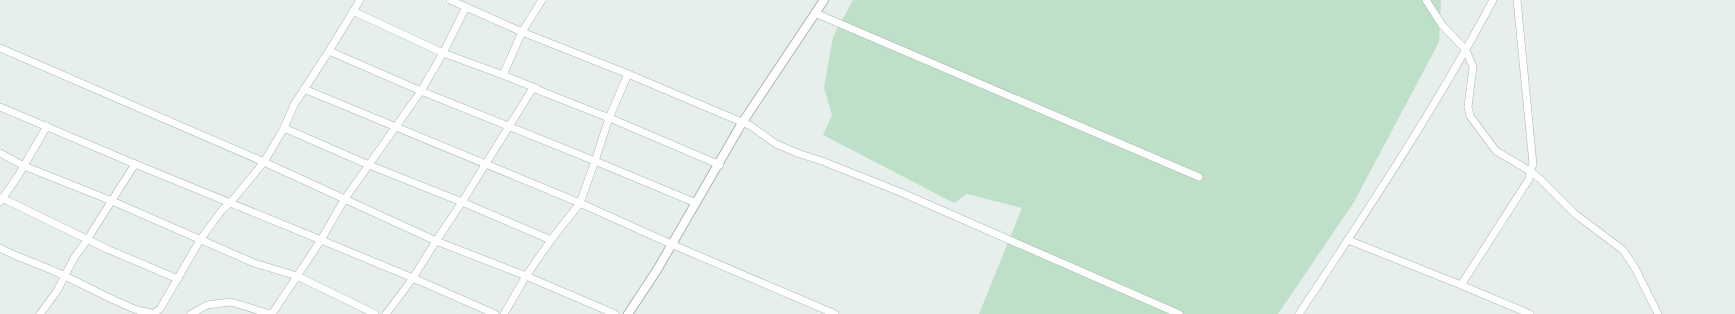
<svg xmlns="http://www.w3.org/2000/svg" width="1735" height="314" font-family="'Open Sans',sans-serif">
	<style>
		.green { fill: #bfe0c8 }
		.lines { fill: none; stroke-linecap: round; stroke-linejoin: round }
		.minor-casing { stroke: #a8b8b2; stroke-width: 8 }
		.tertiary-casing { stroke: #a8b8b2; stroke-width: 10 }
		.minor { stroke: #fff; stroke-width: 7 }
		.tertiary { stroke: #fff; stroke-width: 8 }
	</style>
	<rect width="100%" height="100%" fill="#e6efeb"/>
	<polygon class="green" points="853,0 1441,0 1439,42 1354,202 1278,314 979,314 1022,208 967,194 954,203 823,135 832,115 824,88 833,37"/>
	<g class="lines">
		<defs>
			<g id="minor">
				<polyline points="360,0 329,51 421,91 443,53 503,75 522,32 466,7"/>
				<polyline points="542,0 522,32 628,74 751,126 776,144 800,154 822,161 900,192 1179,314"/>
				<polyline points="1426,0 1442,25 1466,50 1473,67 1468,107 1470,116 1496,151 1530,171 1529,179 1461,285"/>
				<polyline points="1517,0 1533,164 1530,171 1540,179 1575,214 1623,250 1635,268 1658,314"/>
				<polyline points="353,11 443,53 466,7 450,0"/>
				<polyline points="815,13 1199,177"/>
				<polyline points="0,48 264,162 436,241 526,276 615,314"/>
				<polyline points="503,75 538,89"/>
				<polyline points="304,89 580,203 595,161 696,203"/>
				<polyline points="0,107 135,164 85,243 74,258 57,291 40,314"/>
				<polyline points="605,116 720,165"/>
				<polyline points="609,118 628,74"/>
				<polyline points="0,153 24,166 112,201 254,263 297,276 375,314"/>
				<polyline points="135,164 321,240 344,200 421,91 595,161 609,118 533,88 462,202 551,240 526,276 504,314"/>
				<polyline points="2,198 107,249 178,279"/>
				<polyline points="0,202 18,176 47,126"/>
				<polyline points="551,240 580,203 671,244 835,314"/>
				<polyline points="1348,240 1461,285 1530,314"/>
				<path d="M0,248C18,258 37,263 56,272C83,284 109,299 137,310C143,312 148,311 154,314"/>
				<polyline points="153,314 160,309 200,240 222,210 230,203 264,162 284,128 294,105 329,51"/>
				<polyline points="191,314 207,305 231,302 270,314"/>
				<polyline points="272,314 321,240 413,278 436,241 462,202 369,165 284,128"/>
				<polyline points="386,314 413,278 495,314"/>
				<path d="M1299,314C1367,211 1435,109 1493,0"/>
			</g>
			<polyline id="tertiary" points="628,314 657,270 742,123 824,0"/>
		</defs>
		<use href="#minor" class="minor-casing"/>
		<use href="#tertiary" class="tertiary-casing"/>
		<use href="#minor" class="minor"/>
		<use href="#tertiary" class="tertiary"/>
	</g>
</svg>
